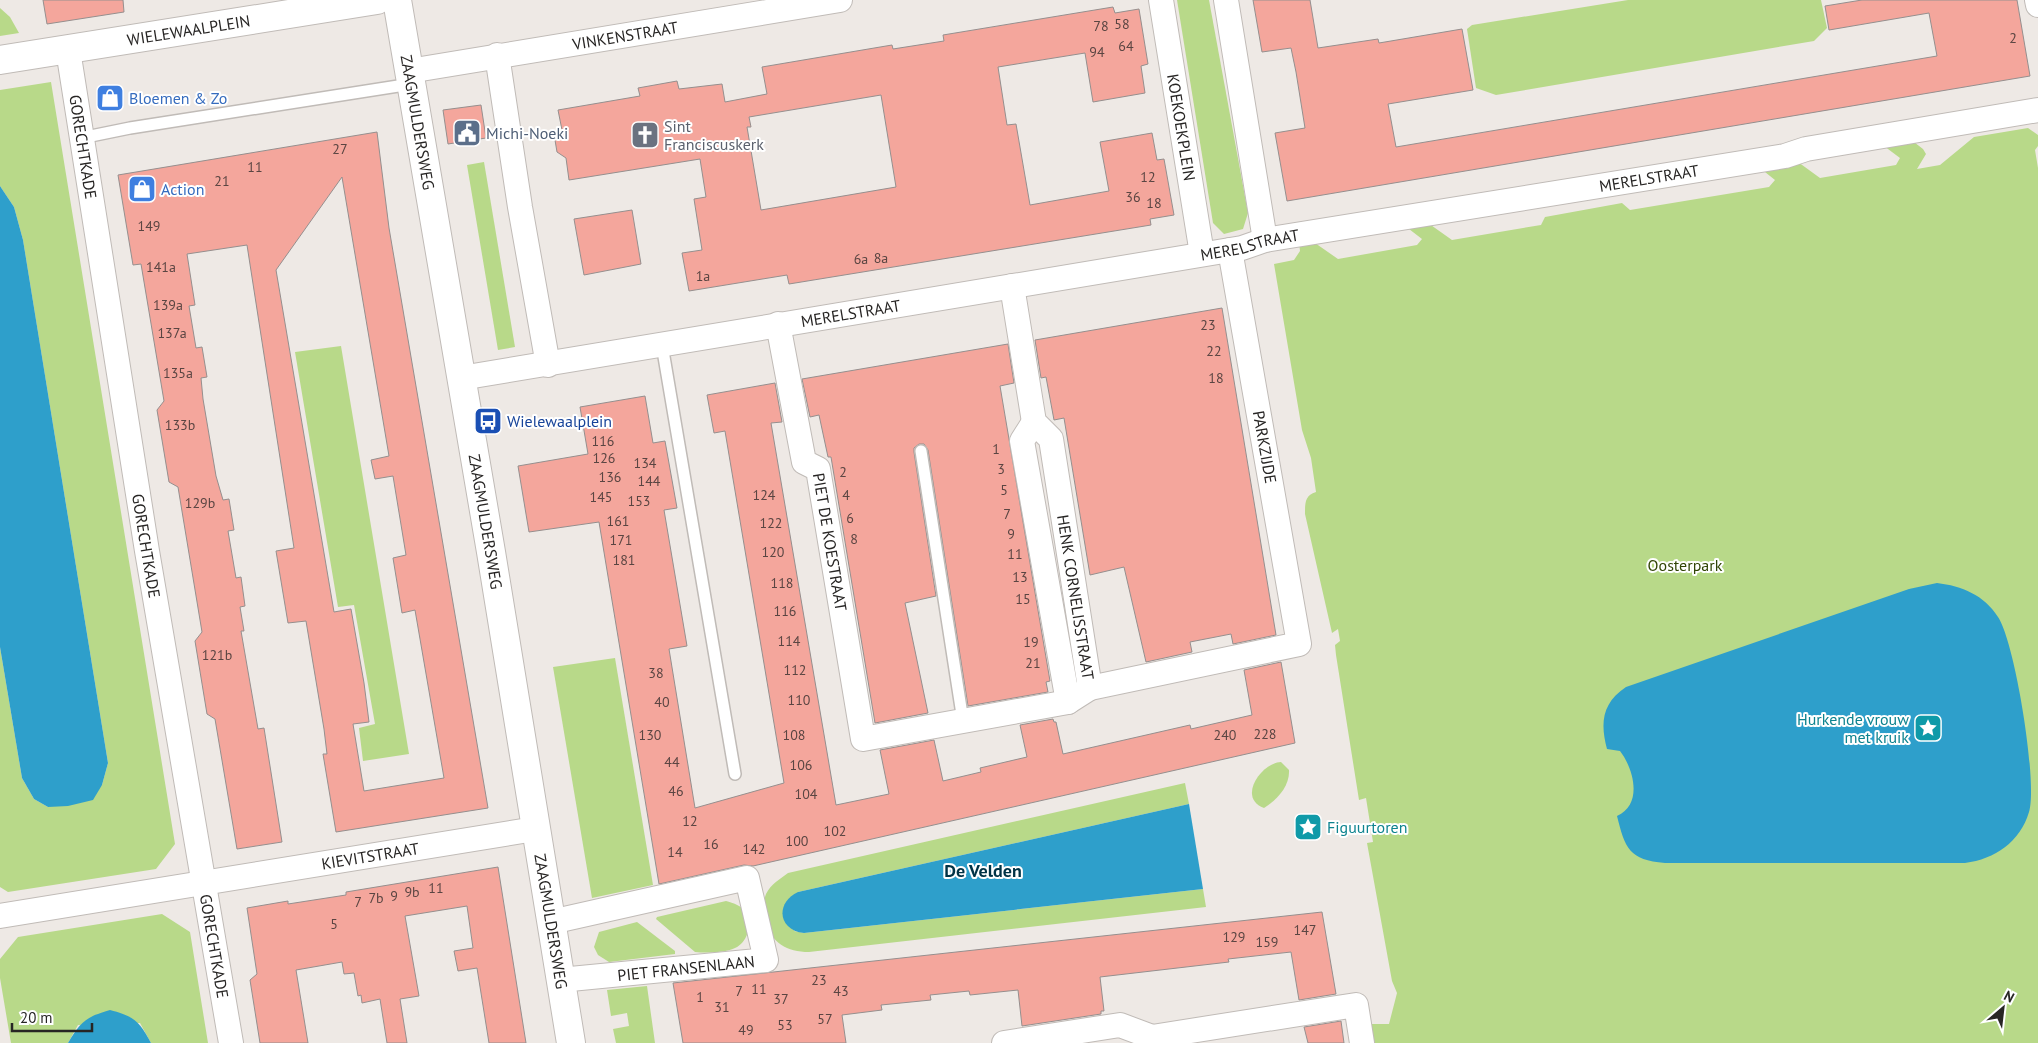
<svg xmlns="http://www.w3.org/2000/svg" width="2038" height="1043" font-family="'PT Sans',sans-serif">
	<style>
		.green { fill: #b8d989 }
		.water { fill: #2e9fcb }
		.building { fill: #f4a69c; stroke: #958f8e; fill-rule: evenodd }
		.lines { fill: none; stroke-linecap: round; stroke-linejoin: round }
		.service-casing { stroke: #c0bbb7; stroke-width: 14 }
		.minor-casing { stroke: #c0bbb7; stroke-width: 26 }
		.tertiary-casing { stroke: #c0bbb7; stroke-width: 30 }
		.service { stroke: #fff; stroke-width: 11 }
		.minor { stroke: #fff; stroke-width: 24 }
		.tertiary { stroke: #fff; stroke-width: 28 }
		.labels { text-anchor: middle; dominant-baseline: central; stroke-width: 4; stroke-linejoin: round; paint-order: stroke }
		.number-label { font-size: 14px; fill: #5a4542 }
		.street-label { font-size: 16px; fill: #272524; stroke: #fff }
		.shop-label { font-size: 16px; fill: #366cbe; stroke: #fff; text-anchor: start }
		.worship-label { font-size: 16px; fill: #5b616d; stroke: #fff; text-anchor: start }
		.service-label { font-size: 16px; fill: #4e5e75; stroke: #fff; text-anchor: start }
		.transit-label { font-size: 16px; fill: #164399; stroke: #fff; text-anchor: start }
		.park-label { font-size: 16px; fill: #304405; stroke: #fff }
		.culture-label { font-size: 16px; fill: #0d838f; stroke: #fff; text-anchor: end }
		.neighbourhood-label { font-size: 18px; font-weight: bold; fill: #003346; stroke: #fff }
	</style>
	<rect width="100%" height="100%" fill="#eee9e5"/>
	<g class="green">
		<polygon points="1177,0 1209,0 1248,213 1243,229 1224,234 1213,223"/>
		<polygon points="1628,0 1821,0 1827,28 1814,41 1496,95 1476,88 1467,29 1472,25"/>
		<polygon points="0,8 10,17 19,33 0,36"/>
		<polygon points="51,82 175,844 156,869 8,892 0,887 0,647 22,778 34,799 48,807 102,785 108,763 23,240 14,207 0,186 0,90"/>
		<path d="M2028,128L2038,135V146L2035,150L2038,168V1043H1374L1370,1024H1389L1397,993L1392,981L1367,843L1373,842L1366,798L1359,800L1336,655L1335,645L1340,641L1338,629L1332,633L1305,514C1305,503 1305,495 1316,492L1311,458L1302,430L1274,264L1294,260L1300,251L1299,242L1315,243L1338,259L1417,245L1422,239L1409,229L1411,226L1428,223L1452,240L1541,225L1545,217L1622,203L1630,210L1769,187L1775,180L1760,168L1798,162L1820,178L1896,165L1900,158L1884,146L1910,139L1923,149L1926,154L1917,169L1940,165L1974,137Z"/>
		<polygon points="484,162 515,347 498,350 467,165"/>
		<polygon points="341,346 409,754 363,761 359,728 375,724 354,605 338,607 295,352"/>
		<polygon points="615,658 653,885 592,898 553,667"/>
		<path d="M1281,762L1289,770C1290,786 1277,800 1264,808C1237,798 1261,763 1281,762Z"/>
		<path d="M1185,783L1189,804L798,892L794,931L804,933L1203,889L1206,907L809,952C787,952 771,943 766,921C763,912 762,904 766,894C771,884 780,879 788,873Z"/>
		<path d="M726,901C733,903 743,906 747,913C752,926 747,943 735,948C724,953 706,953 695,952L656,919L657,917Z"/>
		<polygon points="162,914 190,932 208,1043 151,1043 140,1023 78,1025 68,1043 11,1043 0,978 0,959 18,937"/>
		<polygon points="637,922 675,951 675,954 609,962 598,955 594,947 599,932"/>
		<polygon points="647,986 655,1043 616,1043 613,1029 629,1026 627,1013 611,1016 607,990"/>
	</g>
	<g class="water">
		<polygon points="0,186 14,207 23,240 108,763 102,785 93,800 68,806 48,807 34,799 22,778 0,647"/>
		<path d="M1937,583C1962,586 1984,595 1998,617C2015,642 2038,783 2029,812C2020,842 1995,859 1965,863H1665C1629,860 1625,848 1617,816C1643,805 1634,769 1620,751L1607,749C1600,723 1602,703 1626,687L1909,589Z"/>
		<path d="M1189,804L1203,889L804,933C778,930 775,903 798,892Z"/>
		<path d="M110,1010C134,1016 140,1022 151,1043H68C81,1021 86,1017 110,1010Z"/>
	</g>
	<g class="building">
		<polygon points="43,0 123,0 124,12 47,24"/>
		<polygon points="1253,0 1310,0 1318,48 1378,39 1379,43 1462,29 1473,90 1388,104 1396,147 1937,56 1929,13 1829,30 1825,6 1862,0 2017,0 2030,76 1287,201 1275,133 1305,128 1296,72 1291,48 1262,52"/>
		<path d="M1113,7L1115,13L1139,9L1148,64L1141,66L1145,93L1093,102L1085,53L998,67L1007,125L1016,124L1030,205L1109,191L1100,142L1152,133L1157,160L1164,159L1174,215L1150,219L1151,225L789,284L787,275L689,291L682,253L702,250L694,199L706,197L700,159L569,180L566,158L557,152L555,140L562,130L558,110L640,96L638,88L677,81L679,89L722,84L725,102L767,94L762,67L892,45L893,49L944,41L943,35ZM881,95L896,187L761,210L747,127H751L749,117Z"/>
		<polygon points="481,105 486,138 448,144 443,110"/>
		<path d="M377,132L389,228L488,808L336,832L323,754H327L324,729L306,621L288,623L276,551L294,548L247,245L187,254L195,305L189,306L196,348L202,347L207,377L201,378L203,399L216,476L223,500L229,499L234,530L228,531L236,578L241,577L245,606L240,607L244,631H241L258,729L264,728L282,842L237,849L215,719L207,714L195,641L202,632L178,487L169,482L157,410L164,401L141,264L133,265L118,175ZM342,177L389,456L371,460L375,479L393,476L406,555L393,558L402,613L415,610L444,778L364,791L353,724L369,722L364,683L351,609L334,612L276,270Z"/>
		<polygon points="632,210 641,264 584,275 574,219"/>
		<polygon points="1222,308 1276,635 1233,644 1231,634 1190,642 1192,652 1146,662 1124,567 1090,575 1064,418 1054,420 1046,377 1041,378 1035,340"/>
		<polygon points="1008,344 1014,383 1000,386 1050,681 1046,682 1048,692 968,706 928,450 924,444 919,444 914,448 914,452 936,596 905,603 928,713 875,723 831,457 828,457 819,415 810,417 802,379"/>
		<polygon points="775,383 782,422 771,423 836,805 889,794 880,750 934,740 943,781 981,772 980,768 1027,757 1020,725 1053,719 1054,722 1056,722 1063,754 1190,725 1191,729 1252,715 1244,670 1281,662 1295,743 753,866 744,865 659,884 599,522 529,532 518,466 588,454 580,407 645,396 653,443 665,441 677,508 664,510 687,646 669,649 695,808 784,783 725,431 714,433 707,395"/>
		<polygon points="498,867 526,1043 489,1043 477,968 458,971 454,951 473,948 467,906 405,916 419,996 400,999 407,1043 387,1043 380,999 362,1003 361,995 358,996 354,973 344,974 342,962 296,970 308,1043 260,1043 250,980 257,974 247,908 288,901 288,904 346,895 346,892"/>
		<polygon points="1322,912 1336,994 1299,1000 1291,952 1228,959 1229,962 1100,977 1104,1011 1101,1011 1101,1014 1022,1026 1018,990 970,995 969,991 930,995 931,1000 881,1005 882,1010 842,1015 846,1043 683,1043 673,983"/>
		<polygon points="1341,1021 1344,1043 1308,1043 1304,1027"/>
	</g>
	<g class="lines">
		<defs>
			<g id="service">
				<polyline points="81,138 130,128 411,84"/>
				<polyline points="662,345 735,774"/>
				<polyline points="921,451 963,721"/>
			</g>
			<g id="minor">
				<path id="s1" d="M1161,0L1202,254"/>
				<polyline points="1226,0 1265,240"/>
				<polyline points="2037,0 2038,5"/>
				<path id="s2" d="M68,50L147,551L231,1043"/>
				<polyline points="497,55 520,207 548,365"/>
				<path id="s3" d="M409,71L840,0"/>
				<path id="s4" d="M1012,286L1034,422L1051,439L1090,688L1299,644L1230,250"/>
				<path id="s5" d="M778,324L804,462L818,469L863,739L1068,702L1090,688"/>
				<path id="s6" d="M461,378L1242,248L1265,240L1785,156L1806,149L2038,110"/>
				<polyline points="1034,422 1022,441 1068,702"/>
				<path id="s7" d="M0,916L535,829"/>
				<polyline points="551,922 747,878 766,960 560,980"/>
				<polyline points="1004,1043 1120,1025 1152,1037"/>
				<polyline points="1153,1043 1152,1037 1356,1005 1362,1043"/>
			</g>
			<g id="tertiary">
				<path id="s8" d="M397,0L491,552L571,1043"/>
				<path id="s9" d="M0,60L377,0"/>
			</g>
		</defs>
		<use href="#service" class="service-casing"/>
		<use href="#minor" class="minor-casing"/>
		<use href="#tertiary" class="tertiary-casing"/>
		<use href="#service" class="service"/>
		<use href="#minor" class="minor"/>
		<use href="#tertiary" class="tertiary"/>
	</g>
	<defs>
		<symbol id="shop-square" viewBox="-11 -11 22 22"><rect x="-9" y="-9" width="18" height="18" rx="4" fill="#3f7fe0" stroke="#fff"/><path d="M-5-2.5h2.3a2.7 3.5 0 0 1 5.4 0H5L5.5 6h-11ZM-1.5-2.5h3a1.5 2.3 0 0 0-3 0Z" fill="#fff"/></symbol>
		<symbol id="civic-square" viewBox="-11 -11 22 22"><rect x="-9" y="-9" width="18" height="18" rx="4" fill="#5c6f8a" stroke="#fff"/><path d="M-.6-6.5H3V-4.5H.6V-3L4-1V1h2V6H-6V1h2V-1L-.6-3ZM-1.2 2.5V6h2.4V2.5Z" fill="#fff"/></symbol>
		<symbol id="church-square" viewBox="-11 -11 22 22"><rect x="-9" y="-9" width="18" height="18" rx="4" fill="#6b7280" stroke="#fff"/><path d="M-1.2-6h2.4v3.5h3.3v2.4h-3.3V6h-2.4V-.1h-3.3v-2.4h3.3Z" fill="#fff"/></symbol>
		<symbol id="bus-square" viewBox="-11 -11 22 22"><rect x="-9" y="-9" width="18" height="18" rx="4" fill="#1a4fb4" stroke="#fff"/><path d="M-5-6H5V4H4V6H2V4H-2V6H-4V4H-5ZM-3.5-4V0h7V-4ZM-3.5 1.2v1.5H-2V1.2ZM2 1.2v1.5H3.5V1.2Z" fill="#fff"/></symbol>
		<symbol id="sight-square" viewBox="-11 -11 22 22"><rect x="-9" y="-9" width="18" height="18" rx="4" fill="#0f9aa8" stroke="#fff"/><path d="M0-6L1.8-2.2L6-1.7L2.9 1.2L3.7 5.4L0 3.3L-3.7 5.4L-2.9 1.2L-6-1.7L-1.8-2.2Z" fill="#fff"/></symbol>
	</defs>
	<g fill-rule="evenodd">
		<use href="#shop-square" x="94" y="82" width="32" height="32"/>
		<use href="#civic-square" x="451" y="117" width="32" height="32"/>
		<use href="#church-square" x="629" y="119" width="32" height="32"/>
		<use href="#shop-square" x="126" y="173" width="32" height="32"/>
		<use href="#bus-square" x="472" y="405" width="32" height="32"/>
		<use href="#sight-square" x="1912" y="712" width="32" height="32"/>
		<use href="#sight-square" x="1292" y="811" width="32" height="32"/>
	</g>
	<g class="labels">
		<g class="number-label">
			<text x="1122" y="24">58</text>
			<text x="1101" y="26">78</text>
			<text x="2013" y="38">2</text>
			<text x="1126" y="46">64</text>
			<text x="1097" y="52">94</text>
			<text x="340" y="149">27</text>
			<text x="255" y="167">11</text>
			<text x="1148" y="177">12</text>
			<text x="222" y="181">21</text>
			<text x="1133" y="197">36</text>
			<text x="1154" y="203">18</text>
			<text x="149" y="226">149</text>
			<text x="881" y="258">8a</text>
			<text x="861" y="259">6a</text>
			<text x="161" y="267">141a</text>
			<text x="703" y="276">1a</text>
			<text x="168" y="305">139a</text>
			<text x="1208" y="325">23</text>
			<text x="172" y="333">137a</text>
			<text x="1214" y="351">22</text>
			<text x="178" y="373">135a</text>
			<text x="1216" y="378">18</text>
			<text x="180" y="425">133b</text>
			<text x="603" y="441">116</text>
			<text x="996" y="449">1</text>
			<text x="604" y="458">126</text>
			<text x="645" y="463">134</text>
			<text x="1001" y="469">3</text>
			<text x="843" y="472">2</text>
			<text x="610" y="477">136</text>
			<text x="649" y="481">144</text>
			<text x="1004" y="490">5</text>
			<text x="764" y="495">124</text>
			<text x="846" y="495">4</text>
			<text x="601" y="497">145</text>
			<text x="639" y="501">153</text>
			<text x="200" y="503">129b</text>
			<text x="1007" y="514">7</text>
			<text x="850" y="518">6</text>
			<text x="618" y="521">161</text>
			<text x="771" y="523">122</text>
			<text x="1011" y="534">9</text>
			<text x="854" y="539">8</text>
			<text x="621" y="540">171</text>
			<text x="773" y="552">120</text>
			<text x="1015" y="554">11</text>
			<text x="624" y="560">181</text>
			<text x="1020" y="577">13</text>
			<text x="782" y="583">118</text>
			<text x="1023" y="599">15</text>
			<text x="785" y="611">116</text>
			<text x="789" y="641">114</text>
			<text x="1031" y="642">19</text>
			<text x="217" y="655">121b</text>
			<text x="1033" y="663">21</text>
			<text x="795" y="670">112</text>
			<text x="656" y="673">38</text>
			<text x="799" y="700">110</text>
			<text x="662" y="702">40</text>
			<text x="1265" y="734">228</text>
			<text x="650" y="735">130</text>
			<text x="794" y="735">108</text>
			<text x="1225" y="735">240</text>
			<text x="672" y="762">44</text>
			<text x="801" y="765">106</text>
			<text x="676" y="791">46</text>
			<text x="806" y="794">104</text>
			<text x="690" y="821">12</text>
			<text x="835" y="831">102</text>
			<text x="797" y="841">100</text>
			<text x="711" y="844">16</text>
			<text x="754" y="849">142</text>
			<text x="675" y="852">14</text>
			<text x="436" y="888">11</text>
			<text x="412" y="892">9b</text>
			<text x="394" y="896">9</text>
			<text x="376" y="898">7b</text>
			<text x="358" y="902">7</text>
			<text x="334" y="924">5</text>
			<text x="1305" y="930">147</text>
			<text x="1234" y="937">129</text>
			<text x="1267" y="942">159</text>
			<text x="819" y="980">23</text>
			<text x="759" y="989">11</text>
			<text x="739" y="991">7</text>
			<text x="841" y="991">43</text>
			<text x="700" y="997">1</text>
			<text x="781" y="999">37</text>
			<text x="722" y="1007">31</text>
			<text x="825" y="1019">57</text>
			<text x="785" y="1025">53</text>
			<text x="746" y="1030">49</text>
		</g>
		<g class="street-label">
			<text stroke="none"><textPath href="#s9" startOffset="191">WIELEWAALPLEIN</textPath></text>
			<text stroke="none"><textPath href="#s3" startOffset="219">VINKENSTRAAT</textPath></text>
			<text stroke="none"><textPath href="#s8" startOffset="124">ZAAGMULDERSWEG</textPath></text>
			<text stroke="none"><textPath href="#s1" startOffset="129">KOEKOEKPLEIN</textPath></text>
			<text stroke="none"><textPath href="#s2" startOffset="98">GORECHTKADE</textPath></text>
			<text stroke="none"><textPath href="#s6" startOffset="1205">MERELSTRAAT</textPath></text>
			<text stroke="none"><textPath href="#s6" startOffset="800">MERELSTRAAT</textPath></text>
			<text stroke="none"><textPath href="#s6" startOffset="395">MERELSTRAAT</textPath></text>
			<text transform="translate(1265 447) rotate(80)">PARKZIJDE</text>
			<text stroke="none"><textPath href="#s8" startOffset="529">ZAAGMULDERSWEG</textPath></text>
			<text stroke="none"><textPath href="#s5" startOffset="230">PIET DE KOESTRAAT</textPath></text>
			<text stroke="none"><textPath href="#s2" startOffset="502">GORECHTKADE</textPath></text>
			<text stroke="none"><textPath href="#s4" startOffset="322">HENK CORNELISSTRAAT</textPath></text>
			<text stroke="none"><textPath href="#s7" startOffset="375">KIEVITSTRAAT</textPath></text>
			<text stroke="none"><textPath href="#s8" startOffset="934">ZAAGMULDERSWEG</textPath></text>
			<text stroke="none"><textPath href="#s2" startOffset="908">GORECHTKADE</textPath></text>
			<text transform="translate(686 968) rotate(-6)">PIET FRANSENLAAN</text>
		</g>
		<g class="shop-label">
			<text x="129" y="98">Bloemen &amp; Zo</text>
			<text x="161" y="189">Action</text>
		</g>
		<g class="worship-label">
			<text x="664" y="126">Sint<tspan x="664" dy="18">Franciscuskerk</tspan></text>
		</g>
		<g class="service-label">
			<text x="486" y="133">Michi-Noeki</text>
		</g>
		<g class="transit-label">
			<text x="507" y="421">Wielewaalplein</text>
		</g>
		<g class="park-label">
			<text x="1685" y="565">Oosterpark</text>
		</g>
		<g class="culture-label">
			<text x="1909" y="719">Hurkende vrouw<tspan x="1909" dy="18">met kruik</tspan></text>
			<text x="1327" y="827" text-anchor="start">Figuurtoren</text>
		</g>
		<g class="neighbourhood-label">
			<text x="983" y="870">De Velden</text>
		</g>
	</g>
	<g transform="translate(2003 1008) rotate(28)" stroke="#ffffff" stroke-width="4" paint-order="stroke">
	<path d="M0-4L9 19L0 12L-9 19Z" fill="#272524"/>
	<text y="-8" font-size="14" font-weight="bold" text-anchor="middle" fill="#272524">N</text>
	</g>
	<path d="M12 1023v8h80v-8" fill="none" stroke="#272524" stroke-width="2.5"/>
	<text x="20" y="1023" font-size="15" fill="#272524" stroke="#ffffff" stroke-width="4" paint-order="stroke">20 m</text>
</svg>
